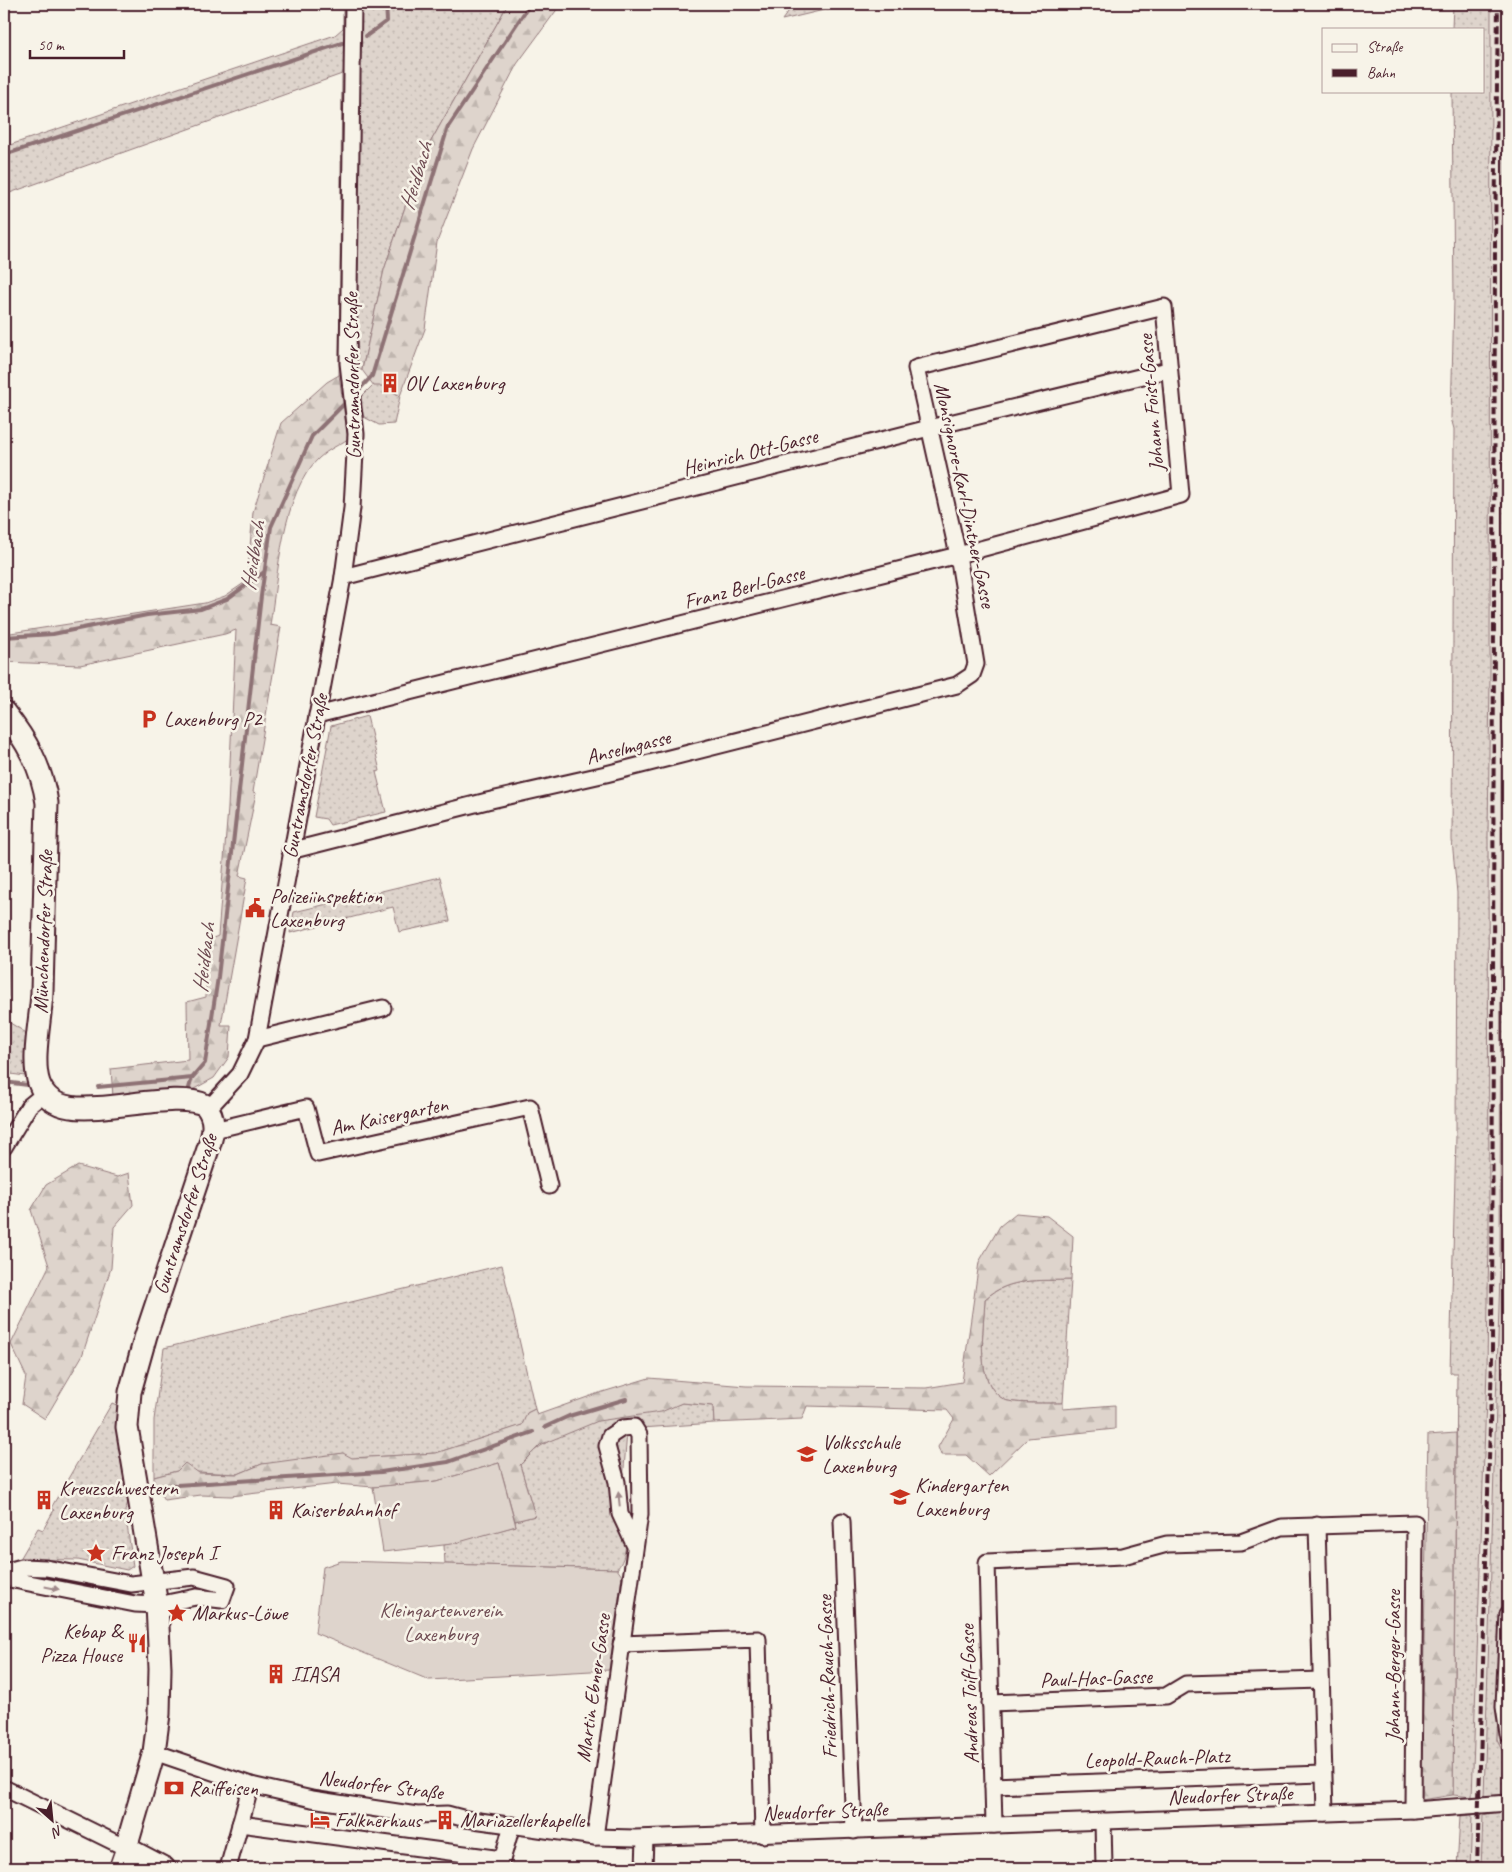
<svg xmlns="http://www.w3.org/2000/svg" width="1512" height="1872" font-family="Caveat,sans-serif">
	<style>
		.built { fill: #eae3da }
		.grass { fill: url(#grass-dots); stroke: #947a7c }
		.forest { fill: url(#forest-firs); stroke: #947a7c }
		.garden { fill: #ded4cc; stroke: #947a7c }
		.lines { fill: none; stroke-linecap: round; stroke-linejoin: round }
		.stream { stroke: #8e7275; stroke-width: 4 }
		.minor-casing { stroke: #4a1f2b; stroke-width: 19 }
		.tertiary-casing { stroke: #4a1f2b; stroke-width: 22 }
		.secondary-casing { stroke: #4a1f2b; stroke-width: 25 }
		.minor { stroke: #f7f3e8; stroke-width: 15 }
		.tertiary { stroke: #f7f3e8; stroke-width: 19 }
		.secondary { stroke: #f7f3e8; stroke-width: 21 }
		.rail { stroke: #4a1f2b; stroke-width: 4; stroke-dasharray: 8 4; stroke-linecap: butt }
		.oneway { fill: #a0898a }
		.labels { text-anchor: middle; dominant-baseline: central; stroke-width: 5; stroke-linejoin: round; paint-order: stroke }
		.street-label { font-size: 21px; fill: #4a1f2b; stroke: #f7f3e8 }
		.poi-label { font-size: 21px; fill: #4a1f2b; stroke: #f7f3e8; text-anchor: start }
		.park-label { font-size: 21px; fill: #6f4c53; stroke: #f7f3e8 }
		.water-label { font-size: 22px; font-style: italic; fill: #6c4950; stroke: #f7f3e8 }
	</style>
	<defs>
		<pattern id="grass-dots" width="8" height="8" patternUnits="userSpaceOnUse" patternTransform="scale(1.25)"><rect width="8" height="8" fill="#ded4cc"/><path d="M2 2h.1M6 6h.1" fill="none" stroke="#c0b6af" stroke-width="1.8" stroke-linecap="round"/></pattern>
		<pattern id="forest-firs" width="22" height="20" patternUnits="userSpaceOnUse" patternTransform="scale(1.25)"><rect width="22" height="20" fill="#ded4cc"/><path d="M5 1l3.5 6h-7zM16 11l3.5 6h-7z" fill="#c0b6af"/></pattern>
	</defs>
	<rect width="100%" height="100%" fill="#f7f3e8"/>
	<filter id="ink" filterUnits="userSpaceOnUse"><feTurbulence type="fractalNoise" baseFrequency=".02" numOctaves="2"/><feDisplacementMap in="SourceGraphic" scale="10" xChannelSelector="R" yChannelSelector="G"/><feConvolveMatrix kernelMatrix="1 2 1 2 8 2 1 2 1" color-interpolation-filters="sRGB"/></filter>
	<g filter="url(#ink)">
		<g class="built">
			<polygon points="1491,4 1503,4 1500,1275 1484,1797 1472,1797 1487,1369 1489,1235 1488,835 1490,676"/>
			<polygon points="1472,1815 1483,1815 1481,1868 1470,1868"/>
		</g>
		<g class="grass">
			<polygon points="343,4 508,4 421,159 384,270 362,370 339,375 342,74 4,195 4,147 335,35 343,28"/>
			<polygon points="794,4 849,4 782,20"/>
			<polygon points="1453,4 1491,4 1490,676 1488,835 1489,1235 1487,1369 1472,1797 1453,1795 1457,1373 1450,1373 1456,1136 1457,893 1452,840 1454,429 1451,418 1454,300 1452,91 1483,91 1483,29 1452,29"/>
			<polygon points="1503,4 1508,4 1508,1522 1501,1626 1497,1740 1508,1762 1508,1795 1503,1797 1484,1797 1500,1275"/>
			<polygon points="373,385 383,386 400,396 394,424 379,425 364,417 359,399"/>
			<polygon points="367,716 380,771 376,772 386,812 330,825 326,819 314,817 331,726"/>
			<polygon points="440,877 450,921 399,932 393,907 290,933 294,912"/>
			<polygon points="4,941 9,941 7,1021 28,1034 25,1076 4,1073"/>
			<polygon points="502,1265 535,1409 527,1413 523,1425 436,1453 262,1464 238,1474 177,1471 154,1477 154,1420 164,1348"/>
			<path d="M1071,1280L1063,1403C1051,1403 1014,1404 1005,1400C973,1385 984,1328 985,1299C1009,1277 1040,1281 1071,1280Z"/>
			<polygon points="112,1403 121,1407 119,1451 128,1502 125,1511 133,1566 127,1570 78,1560 20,1559 38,1528 43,1530 54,1510 51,1508"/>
			<path d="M682,1403L713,1406L714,1423L627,1429C626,1453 622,1477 623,1500C624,1522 632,1551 617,1569L445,1564L444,1545L516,1526L515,1521L535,1516L520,1465C535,1444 574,1427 599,1420C628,1413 652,1415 682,1403Z"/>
			<polygon points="1508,1810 1508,1868 1481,1868 1483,1815"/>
			<polygon points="1472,1815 1470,1868 1457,1868 1460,1816"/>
		</g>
		<g class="forest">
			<polygon points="508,4 561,4 517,64 473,149 437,242 425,329 400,396 391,390 396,380 389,376 383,386 374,386 362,370 384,270 421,159"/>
			<path d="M339,375L348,439C339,445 327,450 319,458C282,492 278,576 270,625L281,627L253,792L256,793L239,876L247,878L221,1025H231L229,1057L214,1078L194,1089L182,1092L113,1097L111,1069L188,1060L187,1002L206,997V941L218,936L228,808L236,630L225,634L80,665L4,662V634L205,603L225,596L247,581L253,512L281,423L327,382Z"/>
			<polygon points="78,1166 117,1177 129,1173 133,1205 114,1227 111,1268 82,1356 45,1419 22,1404 26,1376 11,1344 49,1266 31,1210 46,1185"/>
			<path d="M1016,1213L1047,1216L1073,1236L1071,1280C1040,1281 1009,1277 985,1299C984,1329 973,1384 1005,1400C1013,1404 1051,1403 1063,1403V1409L1115,1405V1429L1028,1438L989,1476L966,1455H941L938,1447L954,1419L947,1410L807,1406L802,1419L714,1423L713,1406L682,1403L661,1412L598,1421L540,1445L520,1465L535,1516L515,1521L499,1463L437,1481L373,1487L337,1484L231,1496L201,1495L164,1500L154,1482V1477L177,1471L185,1463L199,1473L238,1474L262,1464L343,1453L352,1458L436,1453L522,1425L527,1413L535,1409L537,1415L596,1394L649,1378L746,1386L926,1388L962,1382L979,1262L1000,1226Z"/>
			<polygon points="1456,1433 1453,1795 1421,1800 1428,1435"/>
		</g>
		<g class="garden">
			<polygon points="499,1463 516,1526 452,1544 383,1552 373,1487 437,1481"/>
			<polygon points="1508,1522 1508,1762 1497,1740 1501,1626"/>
			<polygon points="341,1561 617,1569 622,1576 609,1670 429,1680 315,1633 323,1567"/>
		</g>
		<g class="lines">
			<g class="stream">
				<polyline points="366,36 387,21 386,4"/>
				<polyline points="4,155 342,43"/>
				<polyline points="355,394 372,376 448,127 530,4"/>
				<polyline points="4,637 53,634 147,615 201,609 227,599 264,572"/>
				<polyline points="4,1082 28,1085"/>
				<polyline points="98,1087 192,1078 205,1063 218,977 261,596 271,527 312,436 348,400"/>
				<polyline points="189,1088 192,1078"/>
				<polyline points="545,1427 569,1416 626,1399"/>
				<polyline points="161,1486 381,1472 448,1462 533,1432"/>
			</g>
			<defs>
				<g id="minor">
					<polyline points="343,577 929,428 1168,370"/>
					<polyline points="290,851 487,801 606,774 957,685 972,675 976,664 958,555 916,368 1164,307 1181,495 958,555 317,715"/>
					<polyline points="257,1039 383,1008"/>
					<polyline points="208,1109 240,1074 257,1039 343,577 352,508 356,434 348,363 353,4"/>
					<polyline points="214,1130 306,1108 318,1154 530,1107 549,1186"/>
					<polyline points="4,1147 29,1106 45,1093"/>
					<polyline points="842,1521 854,1831"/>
					<polyline points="1317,1525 1325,1813"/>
					<polyline points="4,1572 22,1567 46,1568 131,1584 194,1577 227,1586 222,1600 196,1597 157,1605 135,1604 4,1578"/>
					<polyline points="1508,1614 1504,1707 1508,1734"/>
					<polyline points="621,1644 758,1639 763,1835"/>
					<polyline points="990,1703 1166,1696 1186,1684 1321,1680"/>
					<polyline points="154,1752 251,1785 312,1799 417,1815 447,1814 466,1819 595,1837 635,1838 1413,1810 1508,1803"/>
					<polyline points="993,1786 1322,1774"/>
					<polyline points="4,1788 126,1848"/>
					<polyline points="1103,1821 1104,1868"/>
					<polyline points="240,1824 502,1859"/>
					<polyline points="994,1825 987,1562 1123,1556 1167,1544 1241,1542 1282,1527 1415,1523 1413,1810"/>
					<polyline points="595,1837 640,1514 639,1435 634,1427 622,1428 610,1436 607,1446 617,1482 620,1514 634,1544"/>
					<polyline points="500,1867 512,1825"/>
					<polyline points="228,1868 251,1785"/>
					<polyline points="644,1868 645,1838"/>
				</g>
				<polyline id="tertiary" points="119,1868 126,1848"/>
				<path id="secondary" d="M4,712C26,740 42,767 47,803C45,866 44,930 42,992C41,1018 31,1060 39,1083C44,1097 56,1105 70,1107C106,1113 178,1091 205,1105C216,1118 214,1131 209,1146L146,1335L130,1392L127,1427L157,1605L160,1668L159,1714L154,1752L126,1848L164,1868"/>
			</defs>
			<use href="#minor" class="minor-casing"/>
			<use href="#tertiary" class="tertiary-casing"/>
			<use href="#secondary" class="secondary-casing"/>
			<use href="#minor" class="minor"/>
			<use href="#tertiary" class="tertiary"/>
			<use href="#secondary" class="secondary"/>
			<polyline class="rail" points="1477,1868 1492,1357 1495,244 1498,4"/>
		</g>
		<defs><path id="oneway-solid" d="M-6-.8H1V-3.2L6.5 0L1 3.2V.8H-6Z" transform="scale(1.25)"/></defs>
		<g class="oneway">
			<use href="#oneway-solid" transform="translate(619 1499) rotate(-96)"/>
			<use href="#oneway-solid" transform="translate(52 1588) rotate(11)"/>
		</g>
	</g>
	<defs>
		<symbol id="building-bare" viewBox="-9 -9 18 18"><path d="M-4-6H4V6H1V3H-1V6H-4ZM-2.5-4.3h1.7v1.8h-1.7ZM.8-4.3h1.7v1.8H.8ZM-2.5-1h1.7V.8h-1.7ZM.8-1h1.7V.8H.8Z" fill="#c8321e" stroke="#f7f3e8" stroke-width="2.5" paint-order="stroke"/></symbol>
		<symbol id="parking-bare" viewBox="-9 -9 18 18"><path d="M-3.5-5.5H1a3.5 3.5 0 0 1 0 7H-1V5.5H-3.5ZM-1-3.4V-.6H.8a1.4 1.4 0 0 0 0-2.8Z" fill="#c8321e" stroke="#f7f3e8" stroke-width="2.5" paint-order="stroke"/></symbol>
		<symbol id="civic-bare" viewBox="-9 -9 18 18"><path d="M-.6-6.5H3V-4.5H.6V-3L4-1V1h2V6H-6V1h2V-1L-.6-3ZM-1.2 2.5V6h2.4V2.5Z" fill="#c8321e" stroke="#f7f3e8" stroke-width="2.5" paint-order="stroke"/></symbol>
		<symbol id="school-bare" viewBox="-9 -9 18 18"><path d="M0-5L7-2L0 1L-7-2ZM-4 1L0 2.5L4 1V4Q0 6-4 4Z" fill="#c8321e" stroke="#f7f3e8" stroke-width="2.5" paint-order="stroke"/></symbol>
		<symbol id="sight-bare" viewBox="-9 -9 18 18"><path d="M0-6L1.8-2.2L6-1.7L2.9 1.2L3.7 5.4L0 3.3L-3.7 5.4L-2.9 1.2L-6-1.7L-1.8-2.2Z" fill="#c8321e" stroke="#f7f3e8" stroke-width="2.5" paint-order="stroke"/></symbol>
		<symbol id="restaurant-bare" viewBox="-9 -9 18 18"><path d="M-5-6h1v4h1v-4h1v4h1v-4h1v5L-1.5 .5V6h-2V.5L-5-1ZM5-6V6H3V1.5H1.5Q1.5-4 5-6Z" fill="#c8321e" stroke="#f7f3e8" stroke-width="2.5" paint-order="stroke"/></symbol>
		<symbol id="bank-bare" viewBox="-9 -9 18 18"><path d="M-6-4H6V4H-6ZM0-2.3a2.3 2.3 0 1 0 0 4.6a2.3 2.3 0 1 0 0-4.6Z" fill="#c8321e" stroke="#f7f3e8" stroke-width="2.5" paint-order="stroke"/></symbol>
		<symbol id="hotel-bare" viewBox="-9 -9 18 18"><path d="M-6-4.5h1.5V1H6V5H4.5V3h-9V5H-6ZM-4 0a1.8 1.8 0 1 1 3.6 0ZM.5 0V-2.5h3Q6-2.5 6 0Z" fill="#c8321e" stroke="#f7f3e8" stroke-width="2.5" paint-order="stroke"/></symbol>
	</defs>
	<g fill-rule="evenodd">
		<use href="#building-bare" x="376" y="369" width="28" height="28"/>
		<use href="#parking-bare" x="135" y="705" width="28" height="28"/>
		<use href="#civic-bare" x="241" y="894" width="28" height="28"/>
		<use href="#school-bare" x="793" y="1440" width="28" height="28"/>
		<use href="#school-bare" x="886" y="1483" width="28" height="28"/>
		<use href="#building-bare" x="30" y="1486" width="28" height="28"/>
		<use href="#building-bare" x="262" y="1496" width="28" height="28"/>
		<use href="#sight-bare" x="82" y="1539" width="28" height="28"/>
		<use href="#sight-bare" x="163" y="1599" width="28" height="28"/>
		<use href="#restaurant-bare" x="123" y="1629" width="28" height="28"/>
		<use href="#building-bare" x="262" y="1660" width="28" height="28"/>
		<use href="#bank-bare" x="160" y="1774" width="28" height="28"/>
		<use href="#hotel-bare" x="306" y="1806" width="28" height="28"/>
		<use href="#building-bare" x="431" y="1806" width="28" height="28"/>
	</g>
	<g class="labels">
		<g class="street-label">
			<text transform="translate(352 376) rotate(-91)">Guntramsdorfer Straße</text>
			<text transform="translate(1151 403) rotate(-95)">Johann Foist-Gasse</text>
			<text transform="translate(750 452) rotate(-14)">Heinrich Ott-Gasse</text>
			<text transform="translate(965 495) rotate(78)">Monsignore-Karl-Dintner-Gasse</text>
			<text transform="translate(744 587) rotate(-14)">Franz Berl-Gasse</text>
			<text transform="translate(628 747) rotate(-14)">Anselmgasse</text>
			<text transform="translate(305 776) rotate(-79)">Guntramsdorfer Straße</text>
			<text transform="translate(43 932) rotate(-88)">Münchendorfer Straße</text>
			<text transform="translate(389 1116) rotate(-12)">Am Kaisergarten</text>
			<text transform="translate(185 1214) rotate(-72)">Guntramsdorfer Straße</text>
			<text transform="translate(1393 1666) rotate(-90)">Johann-Berger-Gasse</text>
			<text transform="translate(827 1677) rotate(-92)">Friedrich-Rauch-Gasse</text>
			<text transform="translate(1096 1678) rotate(-2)">Paul-Has-Gasse</text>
			<text transform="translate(593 1688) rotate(-82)">Martin Ebner-Gasse</text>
			<text transform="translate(969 1694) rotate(-92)">Andreas Toifl-Gasse</text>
			<text transform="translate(1157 1758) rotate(-2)">Leopold-Rauch-Platz</text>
			<text transform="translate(381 1785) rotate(7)">Neudorfer Straße</text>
			<text transform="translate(1230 1795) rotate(-2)">Neudorfer Straße</text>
			<text transform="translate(825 1811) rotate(-2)">Neudorfer Straße</text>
		</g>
		<g class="poi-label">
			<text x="405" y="383">OV Laxenburg</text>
			<text x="164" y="719">Laxenburg P2</text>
			<text x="270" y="896">Polizeiinspektion<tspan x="270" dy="24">Laxenburg</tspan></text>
			<text x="822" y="1442">Volksschule<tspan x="822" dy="24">Laxenburg</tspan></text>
			<text x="915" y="1485">Kindergarten<tspan x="915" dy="24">Laxenburg</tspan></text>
			<text x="59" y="1488">Kreuzschwestern<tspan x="59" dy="24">Laxenburg</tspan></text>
			<text x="291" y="1510">Kaiserbahnhof</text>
			<text x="111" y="1553">Franz Joseph I</text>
			<text x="192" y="1613">Markus-Löwe</text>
			<text x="122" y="1631" text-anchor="end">Kebap &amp;<tspan x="122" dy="24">Pizza House</tspan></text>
			<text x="291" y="1674">IIASA</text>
			<text x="189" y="1788">Raiffeisen</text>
			<text x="335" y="1820">Falknerhaus</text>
			<text x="460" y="1820">Mariazellerkapelle</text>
		</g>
		<g class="park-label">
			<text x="441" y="1610">Kleingartenverein<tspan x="441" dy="24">Laxenburg</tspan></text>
		</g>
		<g class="water-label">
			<text transform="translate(416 176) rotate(-73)">Heidbach</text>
			<text transform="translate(253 556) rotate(-81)">Heidbach</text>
			<text transform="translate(204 958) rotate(-83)">Heidbach</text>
		</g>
	</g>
	<rect width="1512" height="1872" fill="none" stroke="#f7f3e8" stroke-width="20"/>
	<rect x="10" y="10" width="1492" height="1852" fill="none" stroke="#4a1f2b" stroke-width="2" filter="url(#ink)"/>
	<rect x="1322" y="28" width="162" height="65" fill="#f7f3e8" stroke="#b29e9c"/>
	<rect x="1332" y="44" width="25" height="8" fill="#f7f3e8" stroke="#b29e9c"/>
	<text x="1367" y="52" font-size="15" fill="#4a1f2b">Straße</text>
	<rect x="1332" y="69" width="25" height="8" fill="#4a1f2b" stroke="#b29e9c"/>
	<text x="1367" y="78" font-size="15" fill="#4a1f2b">Bahn</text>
	<g transform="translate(52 1820) rotate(153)" stroke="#f7f3e8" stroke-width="4" paint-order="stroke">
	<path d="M0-4L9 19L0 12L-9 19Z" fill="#4a1f2b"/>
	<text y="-8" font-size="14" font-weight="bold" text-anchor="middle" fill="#4a1f2b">N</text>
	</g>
	<path d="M30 50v8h94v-8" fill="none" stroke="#4a1f2b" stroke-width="2.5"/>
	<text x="38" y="50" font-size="15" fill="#4a1f2b" stroke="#f7f3e8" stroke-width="4" paint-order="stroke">50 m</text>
</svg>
